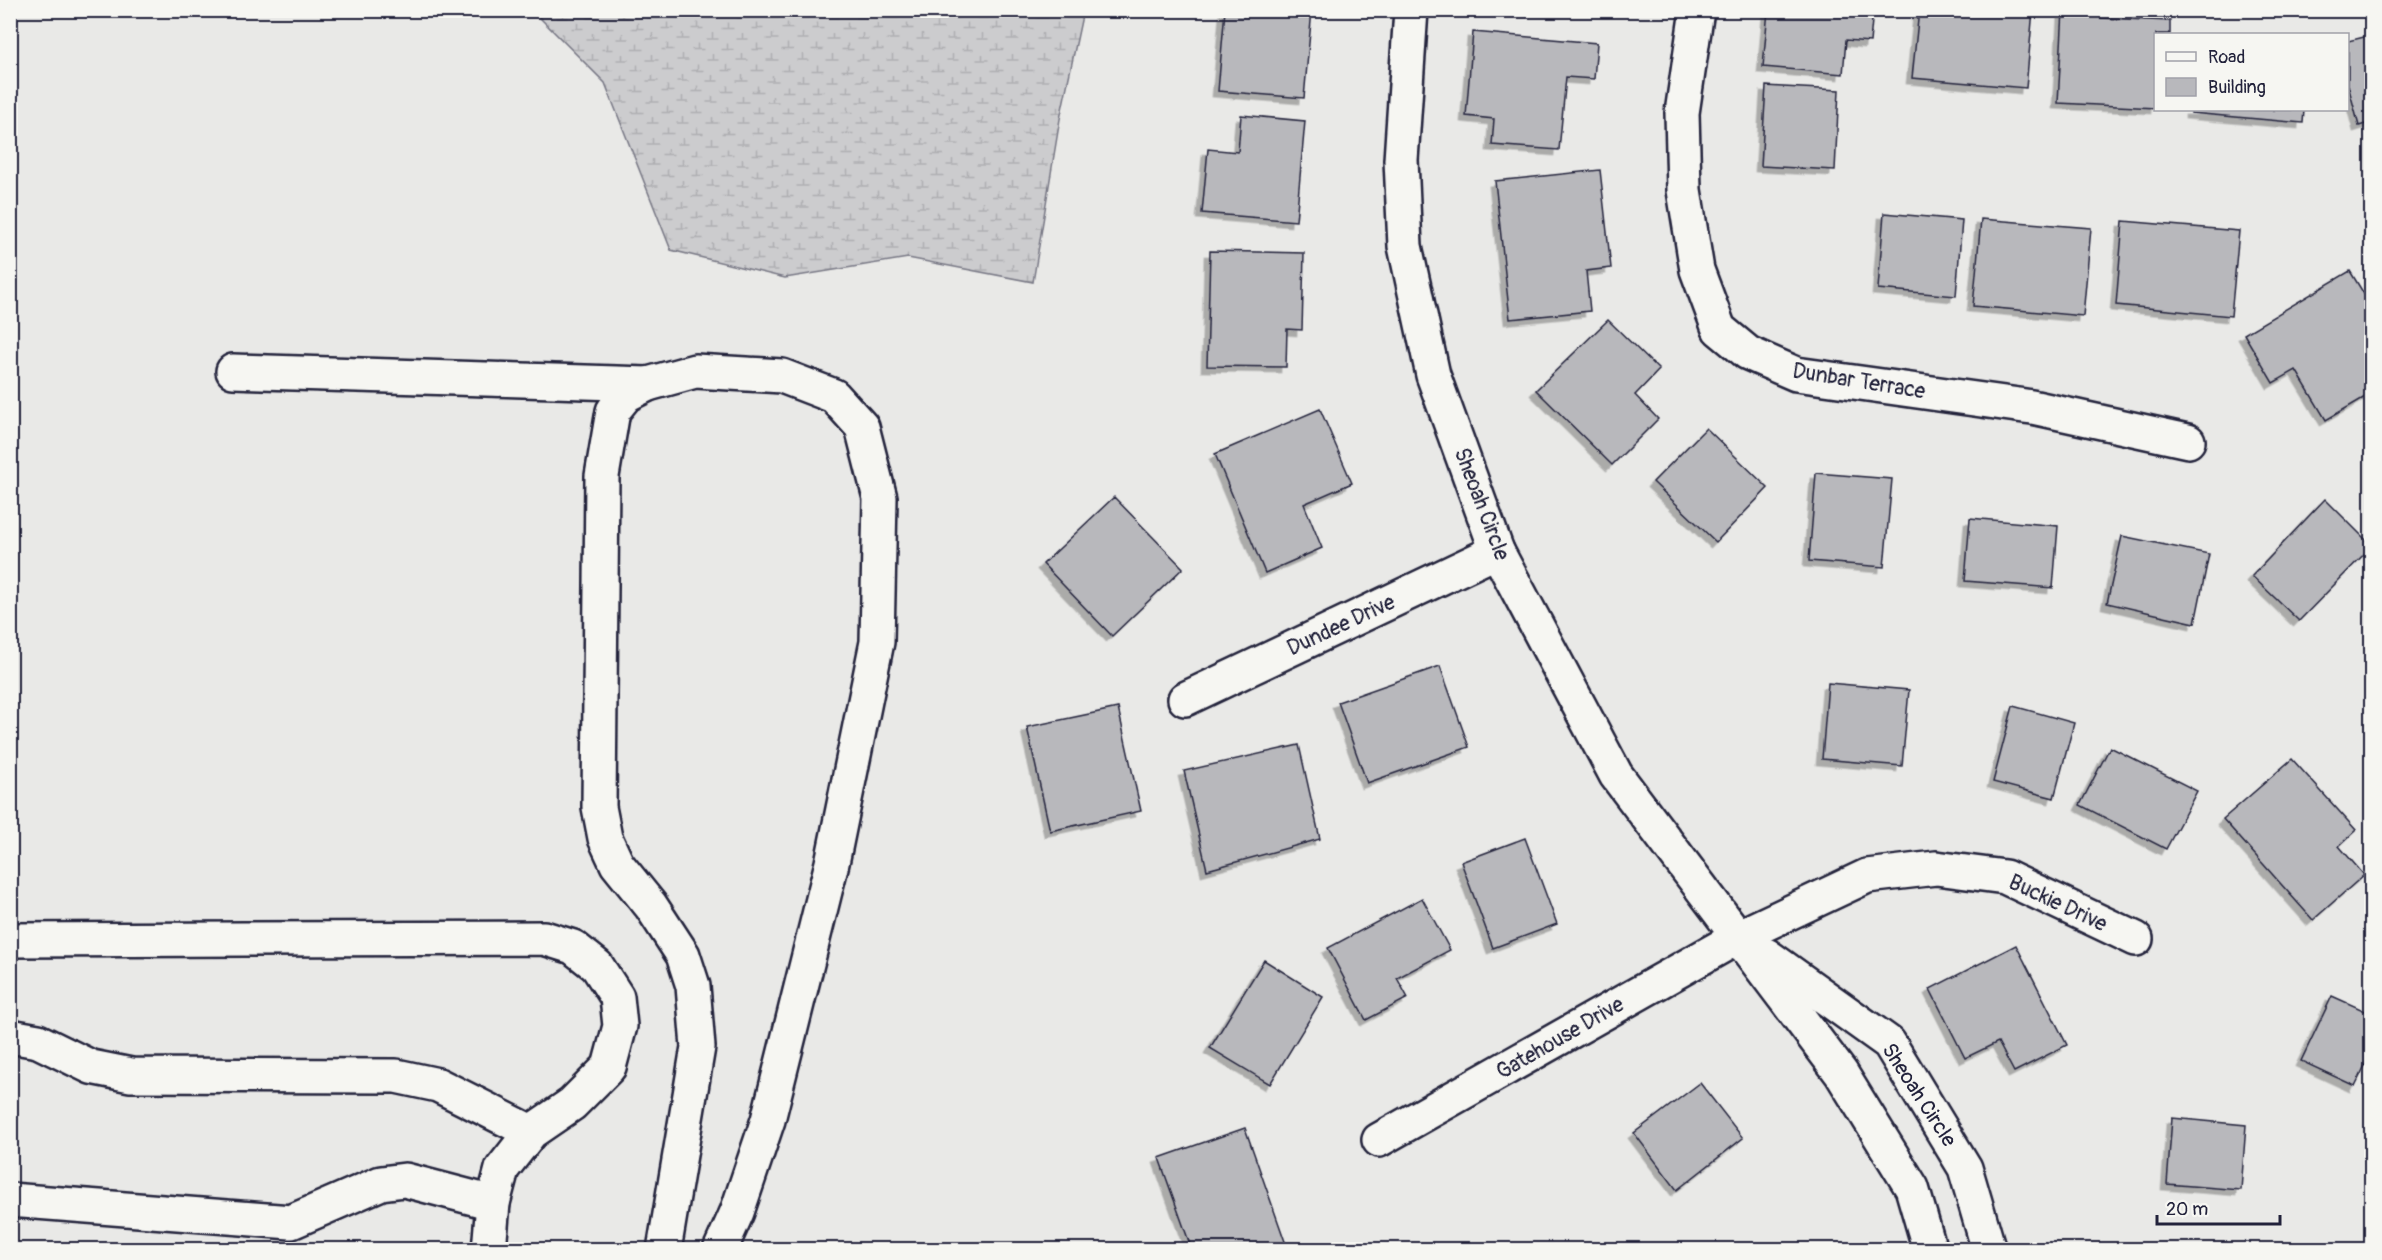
<svg xmlns="http://www.w3.org/2000/svg" width="2382" height="1260" font-family="Pangolin,sans-serif">
	<style>
		.wetland { fill: url(#wetland-marsh); stroke: #777784; stroke-width: 1.5 }
		.building { fill: #b8b8bc; stroke: #22223b; stroke-width: 1.5; filter: url(#shadow) }
		.lines { fill: none; stroke-linecap: round; stroke-linejoin: round }
		.minor-casing { stroke: #22223b; stroke-width: 38 }
		.minor { stroke: #f6f6f2; stroke-width: 33 }
		.labels { text-anchor: middle; dominant-baseline: central; stroke-width: 4.5; stroke-linejoin: round; paint-order: stroke }
		.street-label { font-size: 21px; fill: #22223b; stroke: #f6f6f2 }
	</style>
	<defs>
		<pattern id="wetland-marsh" width="20" height="14" patternUnits="userSpaceOnUse" patternTransform="scale(1.5)"><rect width="20" height="14" fill="#ccccce"/><path d="M1 5h8M5 5V1M11 12h8M15 12V8" fill="none" stroke="#afafb2"/></pattern>
		<filter id="shadow"><feDropShadow dx="-5.5" dy="5.5" stdDeviation="0" flood-color="#0004"/></filter>
	</defs>
	<rect width="100%" height="100%" fill="#e9e9e7"/>
	<filter id="ink" filterUnits="userSpaceOnUse"><feTurbulence type="fractalNoise" baseFrequency=".0167" numOctaves="2"/><feDisplacementMap in="SourceGraphic" scale="12" xChannelSelector="R" yChannelSelector="G"/><feConvolveMatrix kernelMatrix="1 2 1 2 8 2 1 2 1" color-interpolation-filters="sRGB"/></filter>
	<g filter="url(#ink)">
		<polygon class="wetland" points="533,11 1083,11 1060,119 1033,282 908,258 785,278 671,250 605,83"/>
		<g class="building">
			<polygon points="1225,10 1312,10 1304,98 1218,91"/>
			<polygon points="1768,10 1873,10 1870,42 1846,40 1843,74 1763,67"/>
			<polygon points="1919,10 2033,10 2026,88 1912,78"/>
			<polygon points="2063,10 2101,10 2101,18 2170,21 2170,34 2156,34 2156,108 2058,103"/>
			<polygon points="1473,32 1597,43 1594,79 1566,77 1559,150 1492,145 1494,119 1466,116"/>
			<polygon points="2372,35 2372,122 2359,126 2348,85 2348,41"/>
			<polygon points="1766,86 1839,90 1835,170 1761,166"/>
			<polygon points="2191,110 2304,110 2303,123 2191,113"/>
			<polygon points="1241,115 1305,121 1296,221 1202,213 1208,149 1238,152"/>
			<polygon points="1600,170 1611,268 1586,271 1590,311 1510,319 1495,181"/>
			<polygon points="1884,213 1962,220 1956,296 1878,289"/>
			<polygon points="1981,219 2091,228 2083,316 1973,306"/>
			<polygon points="2123,221 2239,231 2231,316 2116,305"/>
			<polygon points="1210,251 1304,253 1302,330 1287,329 1286,367 1207,366"/>
			<polygon points="2350,271 2372,307 2372,393 2326,420 2296,370 2273,383 2244,334"/>
			<polygon points="1608,320 1659,370 1635,395 1658,419 1612,465 1536,390"/>
			<polygon points="1320,409 1352,483 1304,504 1322,548 1265,573 1215,454"/>
			<polygon points="1706,428 1768,488 1716,542 1653,482"/>
			<polygon points="1816,473 1892,479 1884,567 1809,561"/>
			<polygon points="1114,497 1183,568 1112,636 1043,564"/>
			<polygon points="2325,499 2372,546 2299,621 2252,576"/>
			<polygon points="1970,518 2058,526 2053,588 1965,581"/>
			<polygon points="2122,536 2209,554 2195,623 2107,603"/>
			<polygon points="1440,666 1469,747 1367,783 1338,702"/>
			<polygon points="1828,683 1909,690 1902,766 1822,759"/>
			<polygon points="2013,706 2074,723 2054,798 1993,782"/>
			<polygon points="1118,708 1141,811 1050,831 1027,727"/>
			<polygon points="1299,745 1320,839 1207,870 1184,771"/>
			<polygon points="2110,747 2197,791 2166,849 2080,805"/>
			<polygon points="2292,759 2356,830 2339,846 2364,875 2313,920 2223,819"/>
			<polygon points="1525,838 1557,924 1493,948 1461,862"/>
			<polygon points="1422,898 1450,950 1397,978 1408,998 1366,1020 1328,948"/>
			<polygon points="2016,945 2067,1045 2014,1072 1998,1042 1965,1058 1930,989"/>
			<polygon points="1264,960 1323,997 1270,1084 1210,1048"/>
			<polygon points="2332,996 2372,1014 2372,1051 2355,1086 2301,1061"/>
			<polygon points="1700,1083 1743,1138 1677,1190 1634,1133"/>
			<polygon points="2172,1118 2246,1125 2241,1190 2167,1184"/>
			<polygon points="1245,1128 1288,1250 1192,1250 1159,1158"/>
		</g>
		<g class="lines">
			<defs>
				<g id="minor">
					<polyline points="1411,10 1401,160 1405,246 1433,375 1497,551 1616,775 1841,1073 1912,1188 1930,1250"/>
					<polyline points="1697,10 1682,113 1684,190 1697,270 1719,329 1748,353 1796,374 2032,407 2188,441"/>
					<polyline points="233,371 648,384"/>
					<polyline points="1185,699 1497,551"/>
					<polyline points="10,940 544,938 573,947 597,966 617,997 620,1026 609,1067 572,1104 531,1132 502,1169 493,1203 489,1250"/>
					<polyline points="1766,955 1889,1043 1965,1168 1989,1250"/>
					<polyline points="10,1036 38,1041 91,1067 131,1075 396,1076 438,1085 531,1132"/>
					<polyline points="1379,1140 1740,936 1867,876 1936,868 2005,877 2136,939"/>
					<polyline points="10,1200 291,1222 381,1183 405,1180 493,1203"/>
					<polyline points="664,1250 698,1047 693,986 683,955 651,906 617,864 605,838 599,807 602,476 613,411 626,395 648,384 695,371 782,376 834,396 862,427 880,498 877,642 832,863 768,1120 737,1212 720,1250"/>
				</g>
			</defs>
			<use href="#minor" class="minor-casing"/>
			<use href="#minor" class="minor"/>
		</g>
	</g>
	<g class="labels">
		<g class="street-label">
			<text transform="translate(1859 381) rotate(9)">Dunbar Terrace</text>
			<text transform="translate(1482 504) rotate(69)">Sheoah Circle</text>
			<text transform="translate(1341 625) rotate(-25)">Dundee Drive</text>
			<text transform="translate(2058 903) rotate(25)">Buckie Drive</text>
			<text transform="translate(1560 1038) rotate(-30)">Gatehouse Drive</text>
			<text transform="translate(1919 1095) rotate(57)">Sheoah Circle</text>
		</g>
	</g>
	<rect width="2382" height="1260" fill="none" stroke="#f6f6f2" stroke-width="36"/>
	<rect x="18" y="18" width="2346" height="1224" fill="none" stroke="#22223b" stroke-width="2" filter="url(#ink)"/>
	<rect x="2154" y="33" width="195" height="78" fill="#f6f6f2" stroke="#a1a1a9" stroke-width="1.5"/>
	<rect x="2166" y="52" width="30" height="9" fill="#f6f6f2" stroke="#a1a1a9" stroke-width="1.5"/>
	<text x="2208" y="63" font-size="18" fill="#22223b">Road</text>
	<rect x="2166" y="78" width="30" height="18" fill="#b8b8bc" stroke="#a1a1a9" stroke-width="1.5"/>
	<text x="2208" y="93" font-size="18" fill="#22223b">Building</text>
	<path d="M2157 1215v9h123v-9" fill="none" stroke="#22223b" stroke-width="3"/>
	<text x="2166" y="1215" font-size="18" fill="#22223b" stroke="#f6f6f2" stroke-width="4.5" paint-order="stroke">20 m</text>
</svg>
